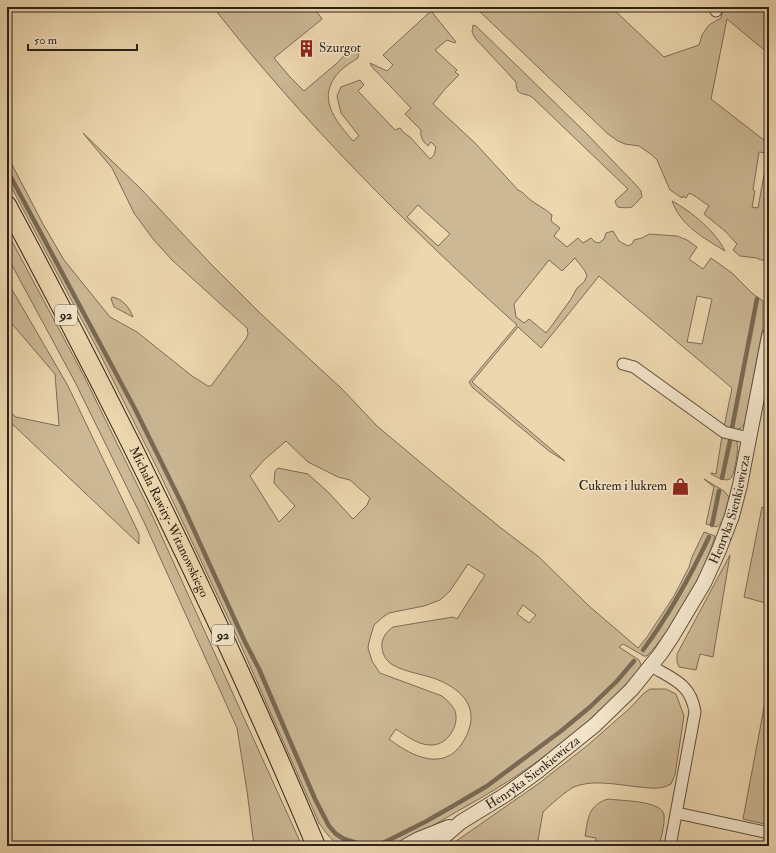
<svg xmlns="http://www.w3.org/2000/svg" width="776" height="853" font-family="'IM FELL Double Pica',serif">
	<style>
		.green { fill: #ccb895; stroke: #7c6d56; fill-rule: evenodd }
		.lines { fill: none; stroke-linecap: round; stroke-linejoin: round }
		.stream { stroke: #796953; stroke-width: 4.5 }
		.minor-casing { stroke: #5d4f3c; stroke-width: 13 }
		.tertiary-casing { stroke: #5d4f3c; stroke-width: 16 }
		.primary-casing { stroke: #2d2216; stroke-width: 20 }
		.minor { stroke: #f3e5cb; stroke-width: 11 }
		.tertiary { stroke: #f3e5cb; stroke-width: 14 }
		.primary { stroke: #edd7af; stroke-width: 18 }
		.labels { text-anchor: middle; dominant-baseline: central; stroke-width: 3; stroke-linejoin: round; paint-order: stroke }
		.shield { fill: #f3e5cb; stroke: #685c4c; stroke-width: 1 }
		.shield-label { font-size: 12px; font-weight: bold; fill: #2d2216 }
		.poi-label { font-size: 13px; fill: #2d2216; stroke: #f3e5cb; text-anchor: start }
		.street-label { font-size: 13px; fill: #2d2216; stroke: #f3e5cb }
	</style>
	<rect width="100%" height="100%" fill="#edd7af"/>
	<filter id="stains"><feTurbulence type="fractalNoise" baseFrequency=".005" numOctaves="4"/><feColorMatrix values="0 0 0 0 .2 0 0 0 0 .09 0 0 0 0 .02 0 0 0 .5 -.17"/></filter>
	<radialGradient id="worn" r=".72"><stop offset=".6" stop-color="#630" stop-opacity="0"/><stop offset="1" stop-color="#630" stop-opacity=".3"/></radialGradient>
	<g class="green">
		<path d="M213,7H317L319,10L317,12L322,19L274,58L290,77L304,91L336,64L352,47H356L359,51L358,58C352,62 345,66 340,71C315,97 335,120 353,141L359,136L341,113L337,96L341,87L360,80L364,85L358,91L395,130L400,128L404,133L410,137L430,159L434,155L436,147L431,142L428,146C423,142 420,137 421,130L405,114L411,108L372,67L370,63L387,71L393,65L383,55L431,11L456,42L455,43L447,40L435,50L457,70L455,72L459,75L445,89L433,104L475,143L518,190C523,192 525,195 528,198C536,205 545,208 552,215L551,221L560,228L554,236L567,247L578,238L583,243L591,238L595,242L599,243L604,239L606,233L613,231L619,241L628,246L632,244L634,240L642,238L649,234L677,236L687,240L697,247L689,259L703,269L711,258L732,273L753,294L763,301V327L745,423L741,428L734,431L724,427L732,388L599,276L541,348L518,327L472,382L565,461L549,451L473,388L469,382L517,325C408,227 303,122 213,7ZM418,205L450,234L438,246L407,217ZM575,258L585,271L587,276L584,282L577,288L571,299L553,324L546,333L529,319L524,323L516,317L514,304L549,260L562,271ZM697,296L712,299L702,344L687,342Z"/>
		<path d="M475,7H611L664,57L699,45L702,35L709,25L721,18L723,7H769V54L727,19L711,99L769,144V260H761L757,258L740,256L733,250L737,244L725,231L704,214L709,206L695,196L689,193L686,198L683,196L682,198L670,190L657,160L652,155L639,146L625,144L618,141L608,134ZM759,152L768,153L758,208L752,207L755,191L753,190Z"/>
		<path d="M473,25L476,26L585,132L636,185L641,191L642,197C638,200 636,204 632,207C629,208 621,208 618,207C616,206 616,203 615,201L628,189L532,97C523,92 516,97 516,82L475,38L472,32Z"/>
		<path d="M83,133L141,189L209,262L261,314L342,389L377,426L439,478L501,528L539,557L589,606L638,648L647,637L674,596L689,567L692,557L704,532L715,536C704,574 674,627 647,656H644L623,644L619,647L639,660L642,667C590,727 526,774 456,812C436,824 414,837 391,845C386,847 349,847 343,846C333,844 325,831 319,823L240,643L158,470L100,354L7,179V155L43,224L64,260L110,317L137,332L192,376L208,386H211L246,339L248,334L247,328L172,260L153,239L134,213L112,168ZM286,441L308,462L338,477L350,480L370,498L367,505L353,519L329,493L308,474L278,468L275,471L274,483L295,506L279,522L250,476L264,460ZM468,564L485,575L457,619L453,617L393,627C386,632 381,639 382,647C382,654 387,662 393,665C405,672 422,674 436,679C459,688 479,705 468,732C451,773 418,761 389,739L396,729C405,735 418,745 430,745C445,746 457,730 456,716C456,708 448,701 442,696L380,673L372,661L368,648L369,642L374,625L383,617L389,613L424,606L440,600L450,591ZM523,605L536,615L529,623L517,614Z"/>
		<path d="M672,201C691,211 716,232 725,251C704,238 681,226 672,201Z"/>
		<polygon points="7,232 84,376 152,515 302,846 254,846 247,791 237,728 144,522 75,382 7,256"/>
		<polygon points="7,281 68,386 139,534 139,544 7,419 7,410 16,417 59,426 55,374 7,318"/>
		<path d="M112,297C123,299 129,307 133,317L114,307L111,299Z"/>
		<path d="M722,436C727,437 734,437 737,442C739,446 735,472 732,476C731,479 730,479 727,480L721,479L711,474V473L716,474Z"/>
		<path d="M704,479L724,491L729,497C727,505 725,522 717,527L706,524L714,487Z"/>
		<polygon points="762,507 769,509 769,604 744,597"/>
		<polygon points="730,555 713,657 700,654 696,670 679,667 677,662 677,654"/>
		<polygon points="769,681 769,825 743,819"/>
		<path d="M650,689H666L676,694L684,716L675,775L671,784C660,790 652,788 639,787C619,785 593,779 574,787C567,790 549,806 543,812L537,846H449L538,784L588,745L630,708L644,693Z"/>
		<path d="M608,799C620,801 662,800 664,815C665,825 661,837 659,846H636L624,843L623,846H595L596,838L585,836C588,819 588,805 608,799Z"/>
	</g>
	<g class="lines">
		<g class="stream">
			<polyline points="7,170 135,409 182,504 245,642 259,669 315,799 329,826 336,834 344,839 363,845 381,844 425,822 453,806 487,786 561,731 590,707 617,681 634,661"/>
			<polyline points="766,255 769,238"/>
			<polyline points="732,428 757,299"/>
			<polyline points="722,478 730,441"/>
			<polyline points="712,525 719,491"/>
			<path d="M643,650C669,615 690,577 709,537"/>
		</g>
		<defs>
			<g id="minor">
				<polyline points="716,11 717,7"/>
				<polyline points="623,364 634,367 724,432 749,438"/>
				<path d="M651,666C673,679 691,684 695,712L670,846"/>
				<polyline points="677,813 769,833"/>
			</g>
			<g id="tertiary">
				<polyline points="406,846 419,839 449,827"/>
				<path id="s1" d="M433,846L461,822L505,795L538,771L595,725L632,689L661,653L673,635L704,583L719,550L732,516L740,485L769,336"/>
			</g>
			<g id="primary">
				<path id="s2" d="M7,205C120,415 224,626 316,846"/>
			</g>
		</defs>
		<use href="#minor" class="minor-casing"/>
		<use href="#tertiary" class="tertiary-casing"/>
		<use href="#primary" class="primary-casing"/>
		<use href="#minor" class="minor"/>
		<use href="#tertiary" class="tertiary"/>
		<use href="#primary" class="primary"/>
	</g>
	<defs>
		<symbol id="building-bare" viewBox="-9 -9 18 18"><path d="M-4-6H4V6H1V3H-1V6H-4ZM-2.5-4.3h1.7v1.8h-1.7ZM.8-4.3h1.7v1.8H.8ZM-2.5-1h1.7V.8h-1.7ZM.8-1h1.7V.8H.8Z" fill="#8f2418" stroke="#f3e5cb" stroke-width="2.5" paint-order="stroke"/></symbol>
		<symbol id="shop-bare" viewBox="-9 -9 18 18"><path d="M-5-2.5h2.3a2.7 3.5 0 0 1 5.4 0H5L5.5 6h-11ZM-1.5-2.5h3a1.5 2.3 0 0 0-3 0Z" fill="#8f2418" stroke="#f3e5cb" stroke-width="2.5" paint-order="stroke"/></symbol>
	</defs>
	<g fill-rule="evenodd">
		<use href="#building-bare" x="294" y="36" width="25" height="25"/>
		<use href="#shop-bare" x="668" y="474" width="25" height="25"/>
	</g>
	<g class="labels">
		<g class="shield">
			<rect x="55" y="305" width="22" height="20" rx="3"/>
			<rect x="212" y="625" width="22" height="20" rx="3"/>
		</g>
		<g class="shield-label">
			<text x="66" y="315">92</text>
			<text x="223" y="635">92</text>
		</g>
		<g class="poi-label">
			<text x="319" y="48">Szurgot</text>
			<text x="667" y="486" text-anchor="end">Cukrem i lukrem</text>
		</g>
		<g class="street-label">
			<text stroke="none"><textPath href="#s1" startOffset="461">Henryka Sienkiewicza</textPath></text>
			<text stroke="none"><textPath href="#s2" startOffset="356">Michała Rawity-Witanowskiego</textPath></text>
			<text stroke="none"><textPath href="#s1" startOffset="124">Henryka Sienkiewicza</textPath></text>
		</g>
	</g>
	<rect width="776" height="853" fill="none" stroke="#edd7af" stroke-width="24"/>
	<rect x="8" y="8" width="760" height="837" fill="none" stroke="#2d2216" stroke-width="2"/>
	<rect x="12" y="12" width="752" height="829" fill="none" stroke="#2d2216"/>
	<path d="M28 44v6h109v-6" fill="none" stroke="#2d2216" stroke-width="2"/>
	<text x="34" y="44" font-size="12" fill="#2d2216" stroke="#f3e5cb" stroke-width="3" paint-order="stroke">50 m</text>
	<rect width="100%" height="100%" filter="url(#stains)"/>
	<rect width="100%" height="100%" fill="url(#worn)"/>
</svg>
